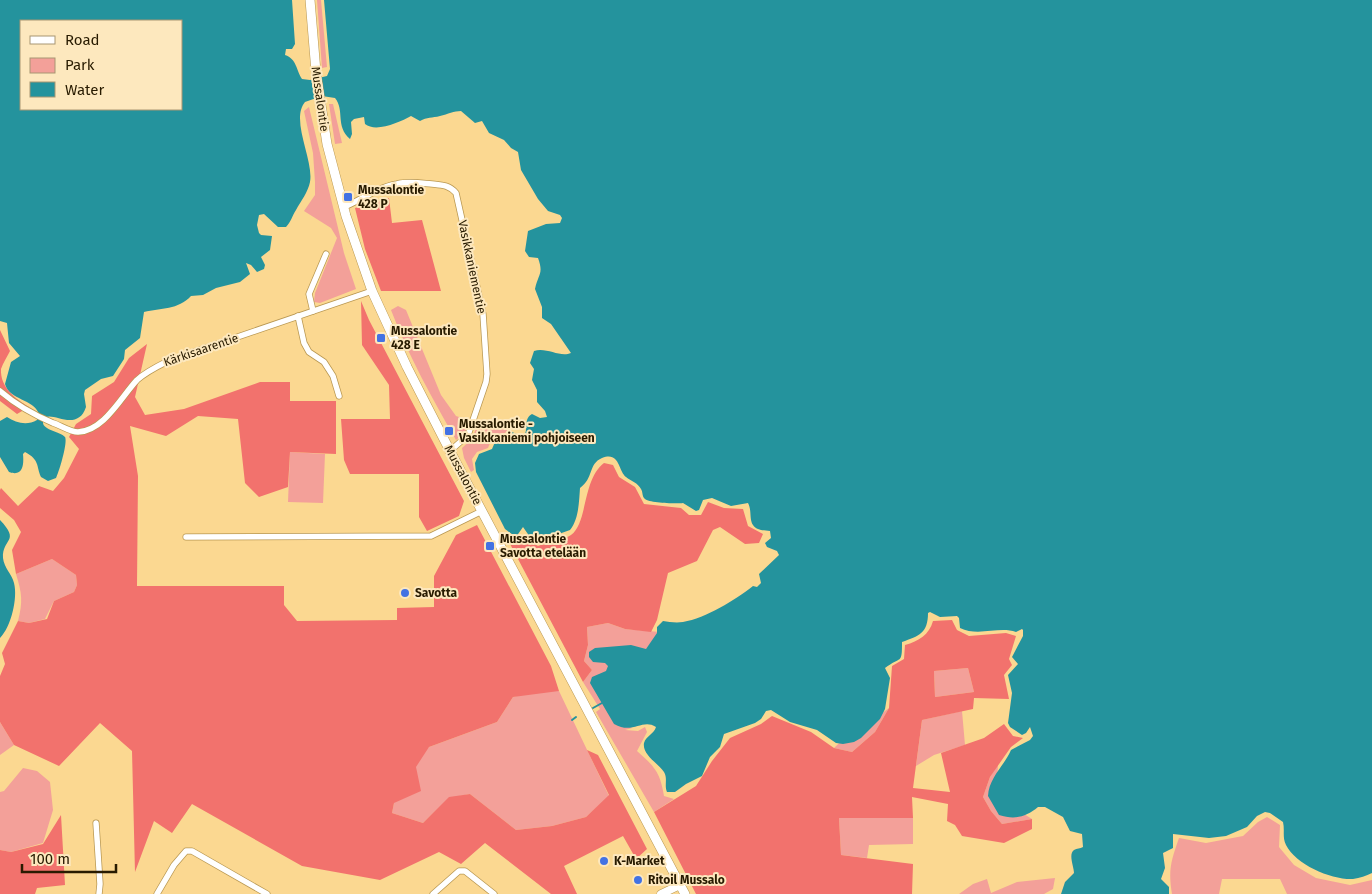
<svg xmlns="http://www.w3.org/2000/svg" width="1372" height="894" font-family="'Fira Sans',sans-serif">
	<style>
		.green { fill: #f3a099 }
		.forest { fill: #f2726d; fill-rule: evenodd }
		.water { fill: #24939d; fill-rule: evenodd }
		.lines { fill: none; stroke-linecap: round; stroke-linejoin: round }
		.stream { stroke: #24939d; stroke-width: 2 }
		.minor-casing { stroke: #b99852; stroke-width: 7 }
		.tertiary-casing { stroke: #b99852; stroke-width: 9 }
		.secondary-casing { stroke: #b99852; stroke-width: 10 }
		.minor { stroke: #fff; stroke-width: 5.5 }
		.tertiary { stroke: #fff; stroke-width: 8 }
		.secondary { stroke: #fff; stroke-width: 9 }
		.poi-dot { fill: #4372e3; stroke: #fde8be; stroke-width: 2 }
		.labels { text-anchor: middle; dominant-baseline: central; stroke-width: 4; stroke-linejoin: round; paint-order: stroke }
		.street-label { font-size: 12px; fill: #281b00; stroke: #fde8be }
		.poi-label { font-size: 12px; font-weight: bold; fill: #281b00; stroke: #fde8be; text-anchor: start }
	</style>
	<rect width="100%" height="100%" fill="#fbd891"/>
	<g class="green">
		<polygon points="317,0 321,0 327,67 322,68"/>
		<polygon points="329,104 333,104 342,143 335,144"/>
		<polygon points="309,107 344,253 356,289 320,303 314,302 315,293 337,238 331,228 304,211 315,195 315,182 313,153 304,111"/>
		<path d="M398,306L406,310L441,395L456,416L471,421L465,432L456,440C432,398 408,355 391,310Z"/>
		<polygon points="478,423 509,430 490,443 488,448 477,452 472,459 474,470 471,472 464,458 462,448 472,439"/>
		<polygon points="290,452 325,454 323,503 288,502"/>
		<path d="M52,559L76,575L77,585L74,592L54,601L45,619L29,623L18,621C23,602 22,593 16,574Z"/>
		<path d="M608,623L625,629L660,632L606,698L632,728L625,730L638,731L645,727L647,732L637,751C655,767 660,772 664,796L674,799L654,812L596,712L600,709L583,682L592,670L584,661L588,645L587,627Z"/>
		<polygon points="968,668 974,692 935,697 934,671"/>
		<polygon points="536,691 559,691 609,796 586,817 552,826 516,830 470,794 449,798 423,823 392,813 394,803 393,766 429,747 497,722 513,697"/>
		<polygon points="889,708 875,732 852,752 834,748 854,729 868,724"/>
		<polygon points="962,711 965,745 934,755 916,766 922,720"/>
		<polygon points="0,722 14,745 0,755"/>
		<polygon points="998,764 997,783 1019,811 1032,819 1002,824 991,811 983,797 990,777"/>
		<polygon points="23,768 37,771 50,782 53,810 43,843 11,852 0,850 0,792 4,791"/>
		<path d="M1267,817L1280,825L1279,847L1294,865L1316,878L1350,885L1372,880V894H1287L1280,879H1222L1219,894H1172C1168,870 1171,861 1179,838L1206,843L1243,836L1258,822Z"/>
		<polygon points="839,818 913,818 913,844 869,845 867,858 841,855"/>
		<polygon points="1055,878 1053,889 1044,894 959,894 973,884 987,879 991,893 1017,882"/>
	</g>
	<g class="forest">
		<polygon points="389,198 392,223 422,220 441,291 381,291 365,249 355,208"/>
		<polygon points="361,301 369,320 464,501 459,516 427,531 419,517 419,474 350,474 344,460 341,419 390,419 389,385 362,345"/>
		<path d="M0,330L10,351C7,357 3,363 1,369C0,388 16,399 29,407L17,414L0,401Z"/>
		<polygon points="147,344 135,397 145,415 184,409 260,382 290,382 290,401 336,401 336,454 290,452 288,487 259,497 245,483 238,419 198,416 166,436 130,426 138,476 137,586 284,586 284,605 297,621 397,620 397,608 434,607 434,576 456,535 477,525 551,666 559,691 513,697 497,722 429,747 416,767 421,791 394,803 392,813 423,823 449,797 470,794 516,830 552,826 586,817 609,795 587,750 598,755 647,849 636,859 623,836 564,866 577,894 551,894 485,843 461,864 439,852 380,880 302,866 192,804 172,833 154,821 135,872 132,751 100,723 59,766 14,745 0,722 0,676 5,664 2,653 18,621 29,623 47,619 54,601 74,592 77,585 76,575 52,559 16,574 12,550 21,532 14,520 0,508 0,490 1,488 18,506 39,486 53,491 64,478 79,449 69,437 76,424 91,414 92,396 114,382 129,358"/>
		<path d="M604,463L613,465L619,477L635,487L644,504L681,508L689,515H701L708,502L724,508L743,509L748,526L763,534L759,543L745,544L720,527L713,530L697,561L668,573L657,620L651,632L625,629L608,623L587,627L588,645L584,661L592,670L583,682L509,542L522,537L538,546C546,543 564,540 571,535C588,523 582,480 604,463Z"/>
		<path d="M952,620L957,630L969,636L1006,633L1016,636L1009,659L1012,665L1004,675L1009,699L974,698L973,709L922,720L913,788L950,792L941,753L984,738L1004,724L1013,736L1023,738L1011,747L990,777L983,797L991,811L1002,824L1032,819V829L1004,843L962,836L955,825L947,821L948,804L912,797L913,818H839L841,855L913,864L912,894H696L654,812L696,786L712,761L730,738L761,724L772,716L811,732L834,748L852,752L875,732L889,708L892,666L904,659L905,645C919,641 929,635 933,621ZM968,668L974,692L935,697L934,671Z"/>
		<polygon points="61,815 65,885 37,888 35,894 0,894 0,850 11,852 43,844"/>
	</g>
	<g class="water">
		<path d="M0,0H292L295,44L292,49H286L285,55C297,59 296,70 302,79L310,80L327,76L330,69L324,0H1372V873C1366,876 1360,878 1353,879C1332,880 1296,865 1286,845C1282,837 1285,830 1283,822L1270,813L1265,812L1257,816L1247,827L1226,836L1209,838L1173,834V848L1163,853L1165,868L1161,879L1169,887V894H1061L1065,882L1074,873C1074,867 1068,854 1074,850C1077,848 1080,849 1083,847L1082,834L1070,831L1063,817L1045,807H1038C1026,817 1015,820 999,815L988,796C989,777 1005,765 1011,750L1030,740L1033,736L1030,727L1026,733L1022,735L1010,727L1008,723L1012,693L1008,675L1018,664L1012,657L1023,636V630L1022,629L1016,632C999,626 978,637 960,628L959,618L957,616L940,617L930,612L928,613C928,633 919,636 902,642C902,665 901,656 885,668L890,678L885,709L880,719L861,738L854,742L843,744L836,743L817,730L790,722L771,710L766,711L761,719L755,723L724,734L720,747L710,757L702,776L686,784L675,792H667C664,785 668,779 664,772C658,763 642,755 644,743C646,736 654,734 656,727C642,718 633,735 614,724L590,683L592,677L606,671L608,666L605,663L593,662L589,657V652L595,648L631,645L646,649L657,633V627L663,621C669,622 676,623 683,622C706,618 735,600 753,586L757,587L761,583L759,574L779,555L777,551L767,547L765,543L771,538L770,531C766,530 762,531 758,529C747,524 753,512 748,503L731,506L712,498L703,500L699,510L696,511L683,503C677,504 649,503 645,499C642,497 643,492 641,489C638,483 631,481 626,477C618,471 620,451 602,458C588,464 594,478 580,488C579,501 579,519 570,530L539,541L530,537L523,527L516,537L505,529L476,472L475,463L479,454L492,449L495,442L512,432L521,436H524C529,428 523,419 532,414L540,418L547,417L545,411L537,402V390L532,380L534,369L530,363L534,351C547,347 560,358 571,353L551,324L542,318V307L535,289C538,274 544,274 538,258L529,257L525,251L528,231L546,224L560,223L562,218L560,215L548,211L538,199L521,170L518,152L511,148L504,140L489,133L482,121L475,123L461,111C454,111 448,114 440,116C432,118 427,117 420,121L411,116C400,122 376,133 365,124L364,117L354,119L351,122L352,134L350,139C335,126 345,110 335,98L322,96L305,102C290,120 314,160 310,182C308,192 301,201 296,210C292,216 291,222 286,227H278L264,214L259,215L257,225L259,233L261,235L272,236L270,250L261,257L265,265L264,269L257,272L251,265L246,263L250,274L240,282L216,288L203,295L191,296C178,310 161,308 144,312L140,338L125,350L124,359L113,376L101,379L85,390L84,394L86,407C77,434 50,409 44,419C38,430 61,431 65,437C68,442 59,472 56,478L48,481L41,477C36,466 40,460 25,452L23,454C24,465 23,477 9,472L0,457V421L7,417C16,423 27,426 37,420L39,414C33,398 10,401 5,384L11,362L20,356L9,343L7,323L0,321ZM21,21H181V109H21Z"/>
		<path d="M0,520C21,542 2,538 3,558C4,568 12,574 14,583C18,598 11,627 0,638Z"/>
	</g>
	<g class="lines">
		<g class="stream">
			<polyline points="593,708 602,703"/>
			<polyline points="572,720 576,717"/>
		</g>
		<defs>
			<g id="minor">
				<path d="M344,207C361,200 378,187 397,184C408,181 420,183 432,184C442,185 449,185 456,193L483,314L487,374L486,382L468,435L450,451"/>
				<polyline points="313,311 309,294 326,254"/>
				<polyline points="298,316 304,343 309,352 324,362 333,376 339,396"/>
				<path d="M0,391C15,404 34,415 53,423C60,425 70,432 78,432C104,431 121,397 137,380C147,371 158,366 170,360L372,291"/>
				<polyline points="186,537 431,536 482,511"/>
				<polyline points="96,823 100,884 99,894"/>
				<polyline points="157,894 174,865 186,851 192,851 267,894"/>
				<polyline points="433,894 459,871 465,871 494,894"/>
			</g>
			<polyline id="tertiary" points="661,894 680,885"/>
			<polyline id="secondary" points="310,0 316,72 327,144 346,216 372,291 407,367 450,451 685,894"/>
		</defs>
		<use href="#minor" class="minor-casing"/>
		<use href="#tertiary" class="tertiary-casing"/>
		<use href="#secondary" class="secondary-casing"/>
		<use href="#minor" class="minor"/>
		<use href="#tertiary" class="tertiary"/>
		<use href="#secondary" class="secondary"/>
	</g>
	<g class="poi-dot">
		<rect x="343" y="192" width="10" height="10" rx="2.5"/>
		<rect x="376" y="333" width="10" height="10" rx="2.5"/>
		<rect x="444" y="426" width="10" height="10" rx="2.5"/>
		<rect x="485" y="541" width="10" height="10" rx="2.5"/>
		<circle cx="405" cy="593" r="5"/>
		<circle cx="604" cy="861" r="5"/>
		<circle cx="638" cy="880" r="5"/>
	</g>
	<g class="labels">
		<g class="street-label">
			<text transform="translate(320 99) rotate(82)">Mussalontie</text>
			<text transform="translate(472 267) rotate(78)">Vasikkaniementie</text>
			<text transform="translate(201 350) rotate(-19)">Kärkisaarentie</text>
			<text transform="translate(463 475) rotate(62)">Mussalontie</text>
		</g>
		<g class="poi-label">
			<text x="358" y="190">Mussalontie<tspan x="358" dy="14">428 P</tspan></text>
			<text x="391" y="331">Mussalontie<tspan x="391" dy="14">428 E</tspan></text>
			<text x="459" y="424">Mussalontie -<tspan x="459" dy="14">Vasikkaniemi pohjoiseen</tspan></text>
			<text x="500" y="539">Mussalontie<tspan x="500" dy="14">Savotta etelään</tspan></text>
			<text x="415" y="593">Savotta</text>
			<text x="614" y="861">K-Market</text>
			<text x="648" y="880">Ritoil Mussalo</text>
		</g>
	</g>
	<rect x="20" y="20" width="162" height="90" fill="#fde8be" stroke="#a89672"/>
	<rect x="30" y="36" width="25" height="8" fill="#ffffff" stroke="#a89672"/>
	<text x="65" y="45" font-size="15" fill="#281b00">Road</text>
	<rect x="30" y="58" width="25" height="15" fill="#f3a099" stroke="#a89672"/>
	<text x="65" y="70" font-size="15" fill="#281b00">Park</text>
	<rect x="30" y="82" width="25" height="15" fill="#24939d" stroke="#a89672"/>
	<text x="65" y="95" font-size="15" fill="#281b00">Water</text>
	<path d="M22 864v8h94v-8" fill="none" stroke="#281b00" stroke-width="2.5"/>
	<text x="30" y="864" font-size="15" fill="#281b00" stroke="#fde8be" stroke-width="4" paint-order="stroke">100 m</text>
</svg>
